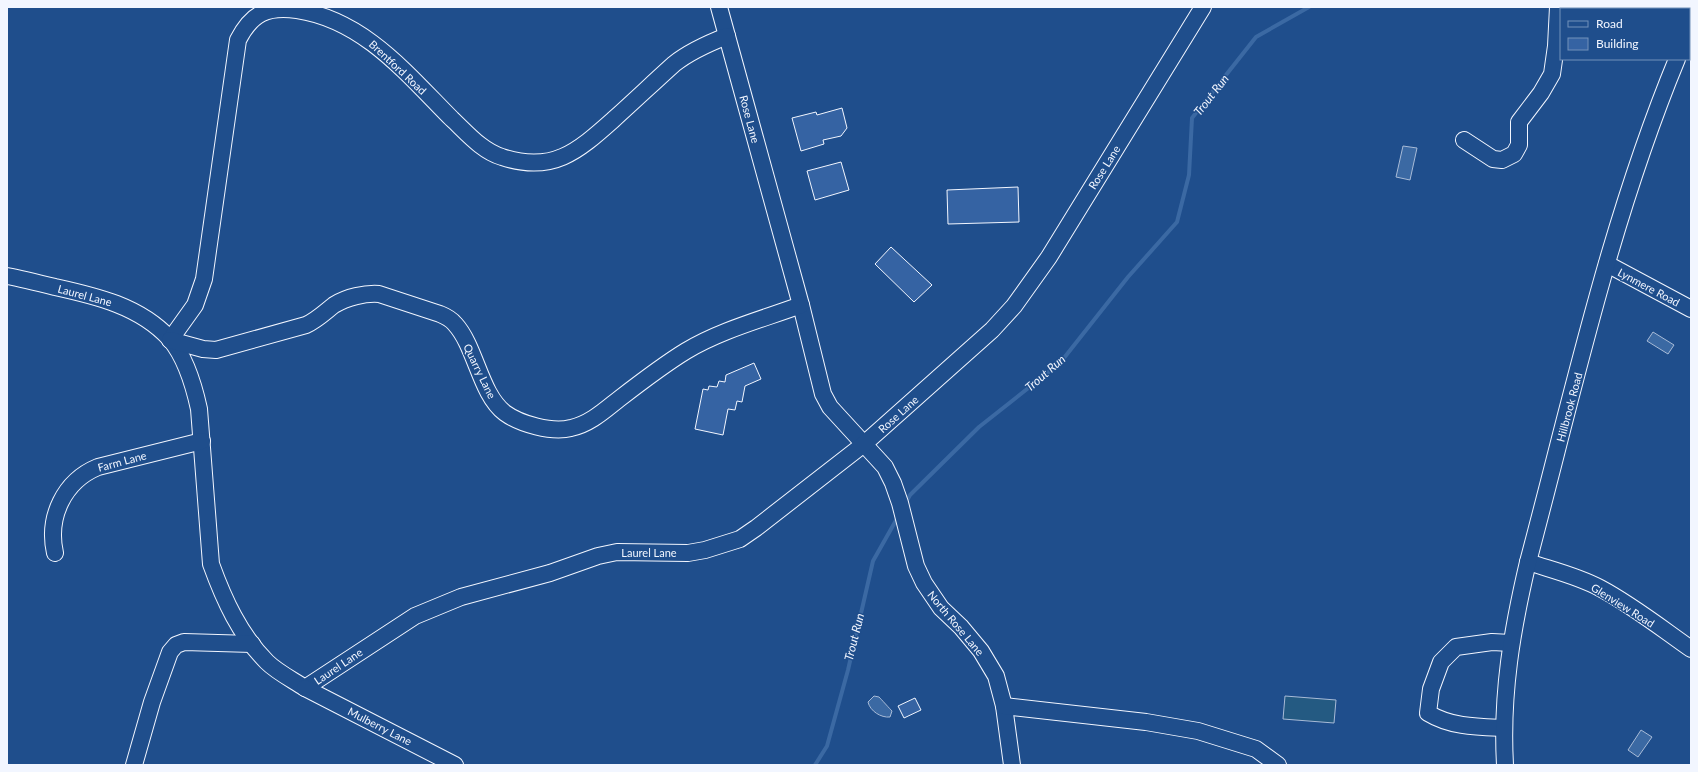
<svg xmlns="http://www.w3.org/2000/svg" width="1698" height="772" font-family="Lato,sans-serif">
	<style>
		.green { fill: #245a82; stroke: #a8bbd7 }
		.water { fill: #3b69a3; stroke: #a8bbd7 }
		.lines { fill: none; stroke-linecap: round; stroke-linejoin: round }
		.stream { stroke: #3b69a3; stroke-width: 4 }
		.building { fill: #3563a3; stroke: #f2f6ff }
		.minor-casing { stroke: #f2f6ff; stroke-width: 18 }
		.minor { stroke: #1f4e8c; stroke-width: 16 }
		.labels { text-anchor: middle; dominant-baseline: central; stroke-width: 3; stroke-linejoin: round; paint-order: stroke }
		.street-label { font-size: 11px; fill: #f2f6ff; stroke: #1f4e8c }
		.water-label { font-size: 12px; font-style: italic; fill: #f2f6ff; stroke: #1f4e8c }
	</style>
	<rect width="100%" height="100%" fill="#1f4e8c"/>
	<polygon class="green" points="1285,696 1336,700 1334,723 1283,719"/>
	<g class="water">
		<polygon points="1403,146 1417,148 1410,180 1396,177"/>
		<polygon points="1653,332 1674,345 1668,354 1647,341"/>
		<path d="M874,696L879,697C881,699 890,709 892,711L890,717C881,718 870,711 868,702Z"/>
		<polygon points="1641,730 1652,737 1638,757 1628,750"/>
	</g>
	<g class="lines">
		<g class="stream">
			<polyline points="905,504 910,495 979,427 1060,363 1128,277 1177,222 1189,175 1192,118 1256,37 1309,7"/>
			<polyline points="815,765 827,746 848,670 873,561 899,515"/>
		</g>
	</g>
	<g class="building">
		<polygon points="842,108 847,128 841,136 823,140 824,144 801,151 792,118 816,112 817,115"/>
		<polygon points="841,162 849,190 815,200 807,171"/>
		<polygon points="1018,187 1019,222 948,224 947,190"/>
		<polygon points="891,247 932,285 914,302 875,264"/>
		<polygon points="754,363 761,379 745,386 742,402 737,401 735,410 728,409 723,435 695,429 703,389 708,390 709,386 717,387 719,381 725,382 726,375"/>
		<polygon points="915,698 921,710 904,718 898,706"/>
	</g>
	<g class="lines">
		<defs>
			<g id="minor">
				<polyline points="719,7 801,305 823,394 830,407 885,467 893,483 900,503 916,566 924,583 941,608 961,627 981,651 996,676 1004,706 1012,765"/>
				<polyline points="1689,32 1691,28"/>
				<polyline points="1464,140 1493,159 1502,160 1514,154 1519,145 1519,122 1541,93 1552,74 1556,46 1558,7"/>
				<polyline points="1607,264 1691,309"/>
				<path d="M7,276C23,279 39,283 55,287C96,296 140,306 170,339C186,358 194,386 199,409L211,564C224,600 240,635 267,662C277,672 293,680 305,688L415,616L461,597L550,573L598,556L617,552L688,553L705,550L740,539L756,528L864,444L992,330L1014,306L1049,257L1203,7"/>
				<path d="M170,340L195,305L204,279L238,40C252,13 267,6 297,10C364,20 407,74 452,119C467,133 482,151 502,157C553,174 578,151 614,119C634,101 654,82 674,64C689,52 709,43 727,36"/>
				<path d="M170,340L203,349L216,350L306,325C317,320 325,312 334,305C347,297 365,293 379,294L440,314C445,316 451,319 455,324C476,347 480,394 505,413C520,424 552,433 571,428C590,424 605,410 619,399C641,382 663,365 686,351C721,330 763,319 801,305"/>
				<path d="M55,553C47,517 64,481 98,467L202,441"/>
				<path d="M1528,562C1552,570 1578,576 1600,588C1632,605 1661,628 1691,649"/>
				<polyline points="305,688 455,765"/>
				<polyline points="1004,706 1146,722 1198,731 1256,749 1278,765"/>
				<path d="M1503,728C1477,727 1451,727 1428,713L1431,689L1441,662L1456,647L1492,642L1511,643"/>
				<polyline points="134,765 152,702 170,652 176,645 184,642 252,644"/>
				<path d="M1505,765C1501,694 1512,630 1528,562C1573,393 1610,221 1677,59"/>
			</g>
		</defs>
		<use href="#minor" class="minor-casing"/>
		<use href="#minor" class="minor"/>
	</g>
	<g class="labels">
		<g class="street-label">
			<text transform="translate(398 67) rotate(43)">Brentford Road</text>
			<text transform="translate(750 119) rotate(75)">Rose Lane</text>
			<text transform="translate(1104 167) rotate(-58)">Rose Lane</text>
			<text transform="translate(1649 287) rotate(28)">Lynmere Road</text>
			<text transform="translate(85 295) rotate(15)">Laurel Lane</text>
			<text transform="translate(480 371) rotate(64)">Quarry Lane</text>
			<text transform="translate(1569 407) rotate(-75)">Hillbrook Road</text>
			<text transform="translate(898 414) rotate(-42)">Rose Lane</text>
			<text transform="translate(122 461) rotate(-15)">Farm Lane</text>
			<text x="649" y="552">Laurel Lane</text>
			<text transform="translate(1623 605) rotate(32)">Glenview Road</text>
			<text transform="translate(956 623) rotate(50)">North Rose Lane</text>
			<text transform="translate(338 666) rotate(-34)">Laurel Lane</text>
			<text transform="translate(380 726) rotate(27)">Mulberry Lane</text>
		</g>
		<g class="water-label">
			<text transform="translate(1211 95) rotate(-52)">Trout Run</text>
			<text transform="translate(1045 373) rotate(-41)">Trout Run</text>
			<text transform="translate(854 637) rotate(-76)">Trout Run</text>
		</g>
	</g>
	<rect width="1698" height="772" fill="none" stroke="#f2f6ff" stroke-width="16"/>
	<rect x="1560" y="8" width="130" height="52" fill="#1f4e8c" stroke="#7391ba"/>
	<rect x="1568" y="21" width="20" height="6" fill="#1f4e8c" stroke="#7391ba"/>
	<text x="1596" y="28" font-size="12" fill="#f2f6ff">Road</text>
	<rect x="1568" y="38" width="20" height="12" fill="#3563a3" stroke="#7391ba"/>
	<text x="1596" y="48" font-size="12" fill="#f2f6ff">Building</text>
</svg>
